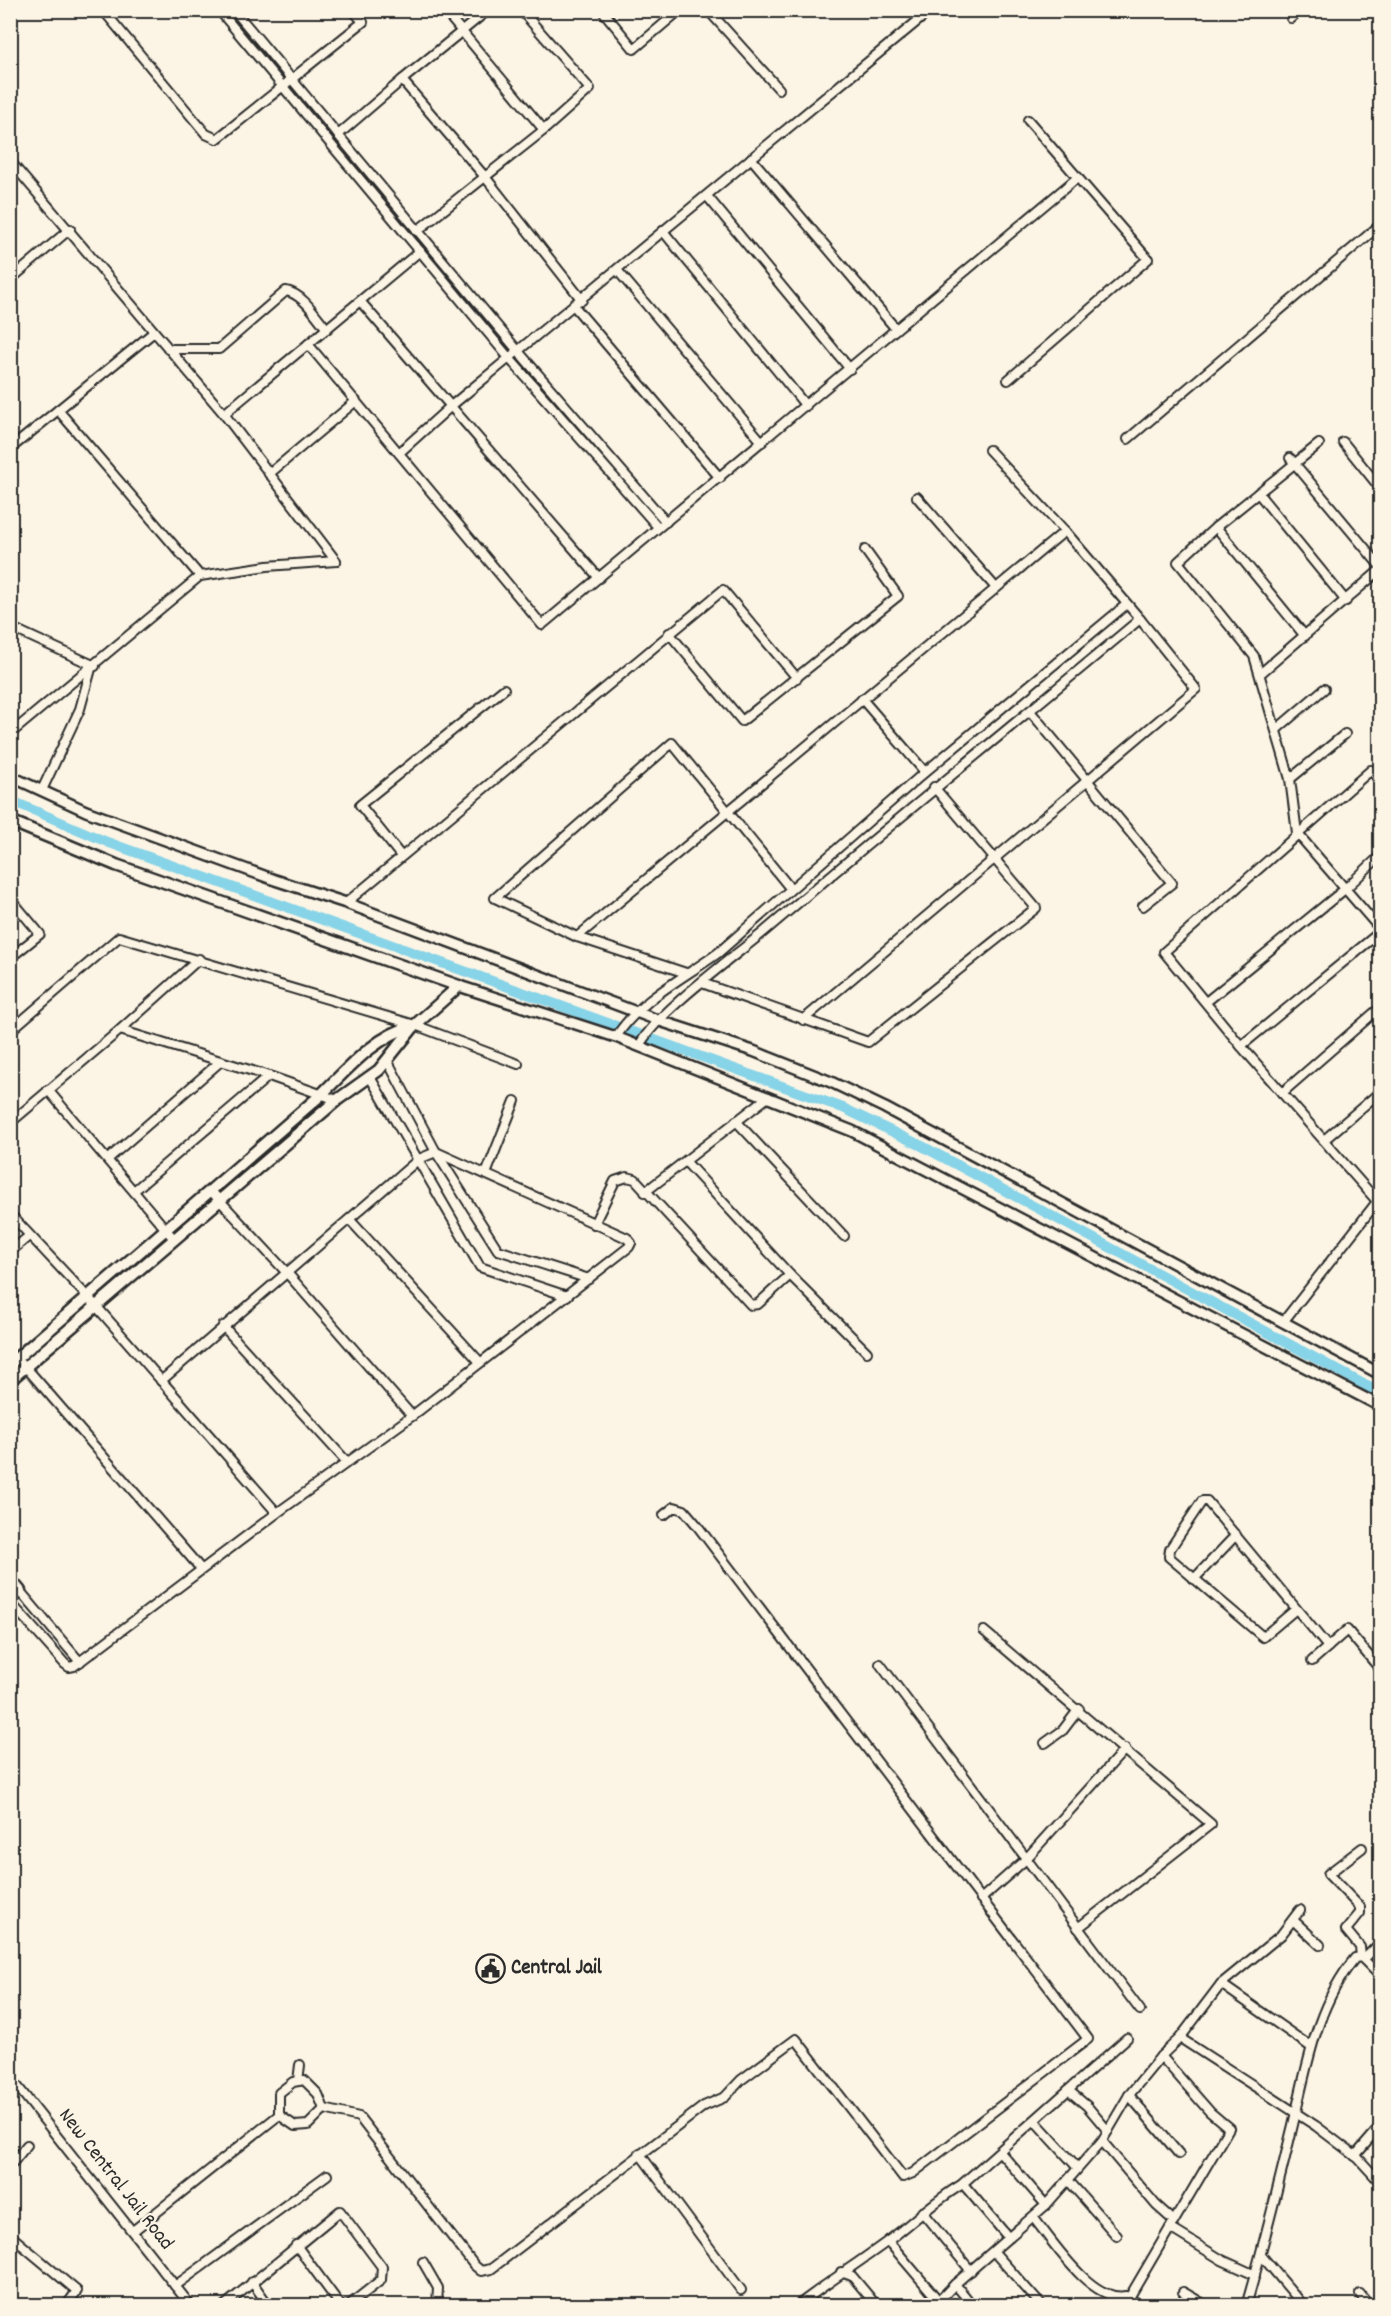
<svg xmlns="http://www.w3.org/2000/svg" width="1391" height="2316" font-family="Dekko,sans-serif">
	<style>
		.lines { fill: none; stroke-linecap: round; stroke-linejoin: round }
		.canal { stroke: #87d3e7; stroke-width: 10 }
		.minor-casing { stroke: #2b2b2b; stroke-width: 12 }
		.tertiary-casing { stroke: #2b2b2b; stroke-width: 14 }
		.secondary-casing { stroke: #2b2b2b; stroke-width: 15 }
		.minor { stroke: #fcf5e5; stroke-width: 8 }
		.tertiary { stroke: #fcf5e5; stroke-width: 9 }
		.secondary { stroke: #fcf5e5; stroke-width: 10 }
		.labels { text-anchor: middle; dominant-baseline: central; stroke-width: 4.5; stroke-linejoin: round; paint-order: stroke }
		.poi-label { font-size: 21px; font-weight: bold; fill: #2b2b2b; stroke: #fcf5e5; text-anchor: start }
		.street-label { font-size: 21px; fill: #2b2b2b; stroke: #fcf5e5 }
	</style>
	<rect width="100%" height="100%" fill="#fcf5e5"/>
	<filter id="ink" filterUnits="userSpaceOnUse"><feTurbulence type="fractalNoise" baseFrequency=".0167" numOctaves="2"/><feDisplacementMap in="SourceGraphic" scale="12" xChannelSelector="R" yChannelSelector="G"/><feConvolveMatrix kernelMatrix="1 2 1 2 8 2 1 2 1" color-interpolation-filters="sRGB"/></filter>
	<g filter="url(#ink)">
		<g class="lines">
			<polyline class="canal" points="10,800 107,842 843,1108 922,1146 1380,1393"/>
			<defs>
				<g id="minor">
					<polyline points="103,10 206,134 217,139 363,22 353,10"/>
					<polyline points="219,10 509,358 658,527"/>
					<polyline points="234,10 518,351 666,522"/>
					<polyline points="444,10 544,130"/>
					<polyline points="488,10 402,80 486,178 582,300"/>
					<polyline points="602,10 634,49 680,10"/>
					<polyline points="708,10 779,89"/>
					<polyline points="1291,18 1300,10"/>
					<polyline points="338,135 402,80"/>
					<polyline points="751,158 896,329"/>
					<polyline points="10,161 224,414 336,561"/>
					<polyline points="707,196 850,369"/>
					<polyline points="417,231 544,130 590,89 521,10"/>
					<polyline points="663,231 806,406"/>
					<polyline points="618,271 762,442"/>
					<polyline points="10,280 70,229"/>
					<polyline points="360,301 599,578"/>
					<polyline points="574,306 720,478"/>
					<polyline points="308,344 542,625 1078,177"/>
					<path d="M168,349H219L286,291C303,294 316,316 327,329"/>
					<polyline points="1008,380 1148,259 1028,120"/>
					<polyline points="58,410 200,576"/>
					<polyline points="224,414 420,251"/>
					<polyline points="1128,439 1380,225"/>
					<polyline points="1343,442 1380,488"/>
					<polyline points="1319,444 1216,527 1178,562 1254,656 1290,779 1297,833 1380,929"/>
					<polyline points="10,449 154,332"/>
					<polyline points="399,453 451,406 931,10"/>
					<polyline points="1290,458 1380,566"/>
					<polyline points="269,474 356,401"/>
					<polyline points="1258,493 1346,601"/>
					<polyline points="917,497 996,588"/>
					<polyline points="1216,527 1305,636"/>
					<polyline points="10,627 95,666"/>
					<polyline points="669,633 742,721 898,596 865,550"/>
					<polyline points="1261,673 1380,570"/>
					<polyline points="862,699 925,772"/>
					<polyline points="1030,711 1172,883 1143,906"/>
					<polyline points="1277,729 1324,689"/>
					<polyline points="10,734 200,576 267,566 336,561"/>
					<polyline points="1290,779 1345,734"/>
					<polyline points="42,790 80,709 91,669"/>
					<polyline points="401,856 360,805 504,689"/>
					<polyline points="10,898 40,934 10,958"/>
					<polyline points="346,903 723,590 797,678"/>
					<polyline points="577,937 1065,531"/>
					<polyline points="686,973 577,937 495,898 672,743 790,888"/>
					<polyline points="702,983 868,1042 1036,908 934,787"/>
					<polyline points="1206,1002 1345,889 1380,856"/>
					<polyline points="803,1020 1196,689 1140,619"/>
					<polyline points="120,1030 269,1076 337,1100"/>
					<polyline points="10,1031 119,937 415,1025 518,1064"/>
					<path d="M616,1037C640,999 684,978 718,953L925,772L1127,604"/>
					<path d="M639,1046C657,1012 734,957 766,930C890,825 1016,723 1140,619L1065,531L989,450"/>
					<polyline points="1241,1046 1380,932"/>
					<polyline points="387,1060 436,1152 498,1250 589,1279"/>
					<polyline points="370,1077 480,1267 567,1296"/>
					<polyline points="48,1090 174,1239"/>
					<polyline points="1282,1093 1375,1012 1380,1018"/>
					<polyline points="736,1121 844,1236"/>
					<polyline points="10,1123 120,1030 199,959"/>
					<polyline points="1324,1140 1380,1092"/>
					<polyline points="108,1159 221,1061"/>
					<polyline points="686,1162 790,1275 867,1352"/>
					<polyline points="486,1174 515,1101"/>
					<polyline points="135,1190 269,1076"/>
					<polyline points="211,1191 288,1274 412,1416"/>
					<polyline points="645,1192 768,1097"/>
					<polyline points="1377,1201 1241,1046 1164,952 1371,770 1380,781"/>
					<polyline points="10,1214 97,1307 277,1513"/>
					<polyline points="350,1220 480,1362"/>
					<polyline points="594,1224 615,1181 627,1177 635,1179 751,1305 758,1304 790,1275"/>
					<polyline points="10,1252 29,1236"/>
					<polyline points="1283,1322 1380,1198"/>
					<polyline points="223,1326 347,1462"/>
					<polyline points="23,1364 201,1569"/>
					<polyline points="1194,1579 1236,1535"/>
					<polyline points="20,1591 80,1662"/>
					<polyline points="10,1602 65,1664 69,1667 74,1666 277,1513 412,1416 629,1247 631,1243 627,1238 436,1152 419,1159 161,1381"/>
					<polyline points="1296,1609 1263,1637 1169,1557 1170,1549 1202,1501 1207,1501 1328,1647"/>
					<polyline points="984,1631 1211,1824 1078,1928"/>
					<polyline points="1312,1661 1347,1630 1380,1669"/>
					<polyline points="880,1664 1140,2010"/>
					<polyline points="1045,1743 1063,1730 1079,1709"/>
					<polyline points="981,1899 1026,1859 1125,1749"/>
					<polyline points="1293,1920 1320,1945"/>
					<polyline points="1361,1957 1360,1947 1346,1930 1360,1913 1360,1907 1328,1874 1362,1848"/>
					<polyline points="1364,1959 1380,1943"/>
					<polyline points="1221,1984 1311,2047"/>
					<polyline points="1180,2038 1316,2126 1358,2158 1380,2182"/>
					<polyline points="1161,2056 1210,2112 1229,2128 1170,2228"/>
					<polyline points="10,2077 191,2306"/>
					<polyline points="298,2081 300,2065"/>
					<polyline points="1068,2090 1087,2106 1108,2131"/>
					<polyline points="1129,2095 1179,2154"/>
					<polyline points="324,2109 318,2094 304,2080 293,2082 279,2093 279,2115 295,2126 308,2125 324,2109 359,2117 474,2265 481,2271 491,2269 704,2106 725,2097 741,2080 796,2039 903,2177 913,2173 1088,2039 696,1524 684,1510 674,1507 664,1515"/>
					<polyline points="1035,2121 1078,2168"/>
					<polyline points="1102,2141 1156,2205 1174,2221"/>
					<polyline points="1000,2152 1046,2205"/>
					<polyline points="640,2154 741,2290"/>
					<polyline points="1355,2156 1380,2127"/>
					<polyline points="10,2166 27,2145"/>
					<polyline points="1068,2180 1117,2236"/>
					<polyline points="963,2184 1008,2237"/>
					<polyline points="922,2212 971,2271"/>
					<path d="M1033,2217C1053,2242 1092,2303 1126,2296L1141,2306"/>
					<polyline points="133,2231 279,2115"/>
					<polyline points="10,2235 77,2291 66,2306"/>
					<polyline points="888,2241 939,2301"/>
					<polyline points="296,2245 341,2306"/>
					<polyline points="994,2252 1042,2306"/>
					<polyline points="1261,2255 1304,2306"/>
					<polyline points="423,2262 438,2288 437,2306"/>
					<polyline points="841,2272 852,2276 877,2306"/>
					<polyline points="252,2282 269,2306"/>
					<polyline points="955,2284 973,2306"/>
					<polyline points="175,2286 327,2175"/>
					<polyline points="1183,2292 1207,2306"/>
					<polyline points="1360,2294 1369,2306"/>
					<polyline points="1129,2298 1170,2228 1222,2260 1255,2275"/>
					<polyline points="10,2299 19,2306"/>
					<polyline points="224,2306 340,2211 382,2267 381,2280 348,2306"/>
					<path d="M797,2306C827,2283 858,2263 888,2241C913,2222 934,2201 961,2185L1127,2038"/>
					<polyline points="934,2306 955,2284 1046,2205 1102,2141 1129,2095 1161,2056 1180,2038 1221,1984 1281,1935 1300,1910"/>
					<path d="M1246,2306C1263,2248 1277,2191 1291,2133C1306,2073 1314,2008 1355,1958L1361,1957L1380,1976"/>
				</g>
				<g id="tertiary">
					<polyline points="10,776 86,811 275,880 346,903 660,1021 753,1051 831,1082 885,1108 1380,1374"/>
					<polyline points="459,986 616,1037 852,1131 1380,1406"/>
				</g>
				<g id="secondary">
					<polyline points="10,821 116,865 459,986 415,1025 379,1070 337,1100 10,1380"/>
					<path d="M10,1364L322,1094C350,1066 376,1036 415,1025"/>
					<polyline points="10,1579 20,1591 10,1599"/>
				</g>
			</defs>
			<use href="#minor" class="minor-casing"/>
			<use href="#tertiary" class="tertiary-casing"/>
			<use href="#secondary" class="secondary-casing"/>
			<use href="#minor" class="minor"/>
			<use href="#tertiary" class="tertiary"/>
			<use href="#secondary" class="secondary"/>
		</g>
	</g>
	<defs>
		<symbol id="civic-ring" viewBox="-11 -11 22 22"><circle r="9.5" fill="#fcf5e5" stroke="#2b2b2b" stroke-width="1.5"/><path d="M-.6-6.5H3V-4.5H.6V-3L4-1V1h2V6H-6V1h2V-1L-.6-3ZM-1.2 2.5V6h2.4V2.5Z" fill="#2b2b2b"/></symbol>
	</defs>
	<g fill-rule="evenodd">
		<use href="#civic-ring" x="474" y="1952" width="33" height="33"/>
	</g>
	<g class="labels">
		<g class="poi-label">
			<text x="511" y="1969">Central Jail</text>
		</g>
		<g class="street-label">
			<text transform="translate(115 2180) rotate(52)">New Central Jail Road</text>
		</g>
	</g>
	<rect width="1391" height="2316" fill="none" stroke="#fcf5e5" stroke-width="36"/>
	<rect x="18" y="18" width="1355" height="2280" fill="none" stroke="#2b2b2b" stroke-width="2" filter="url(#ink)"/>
</svg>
